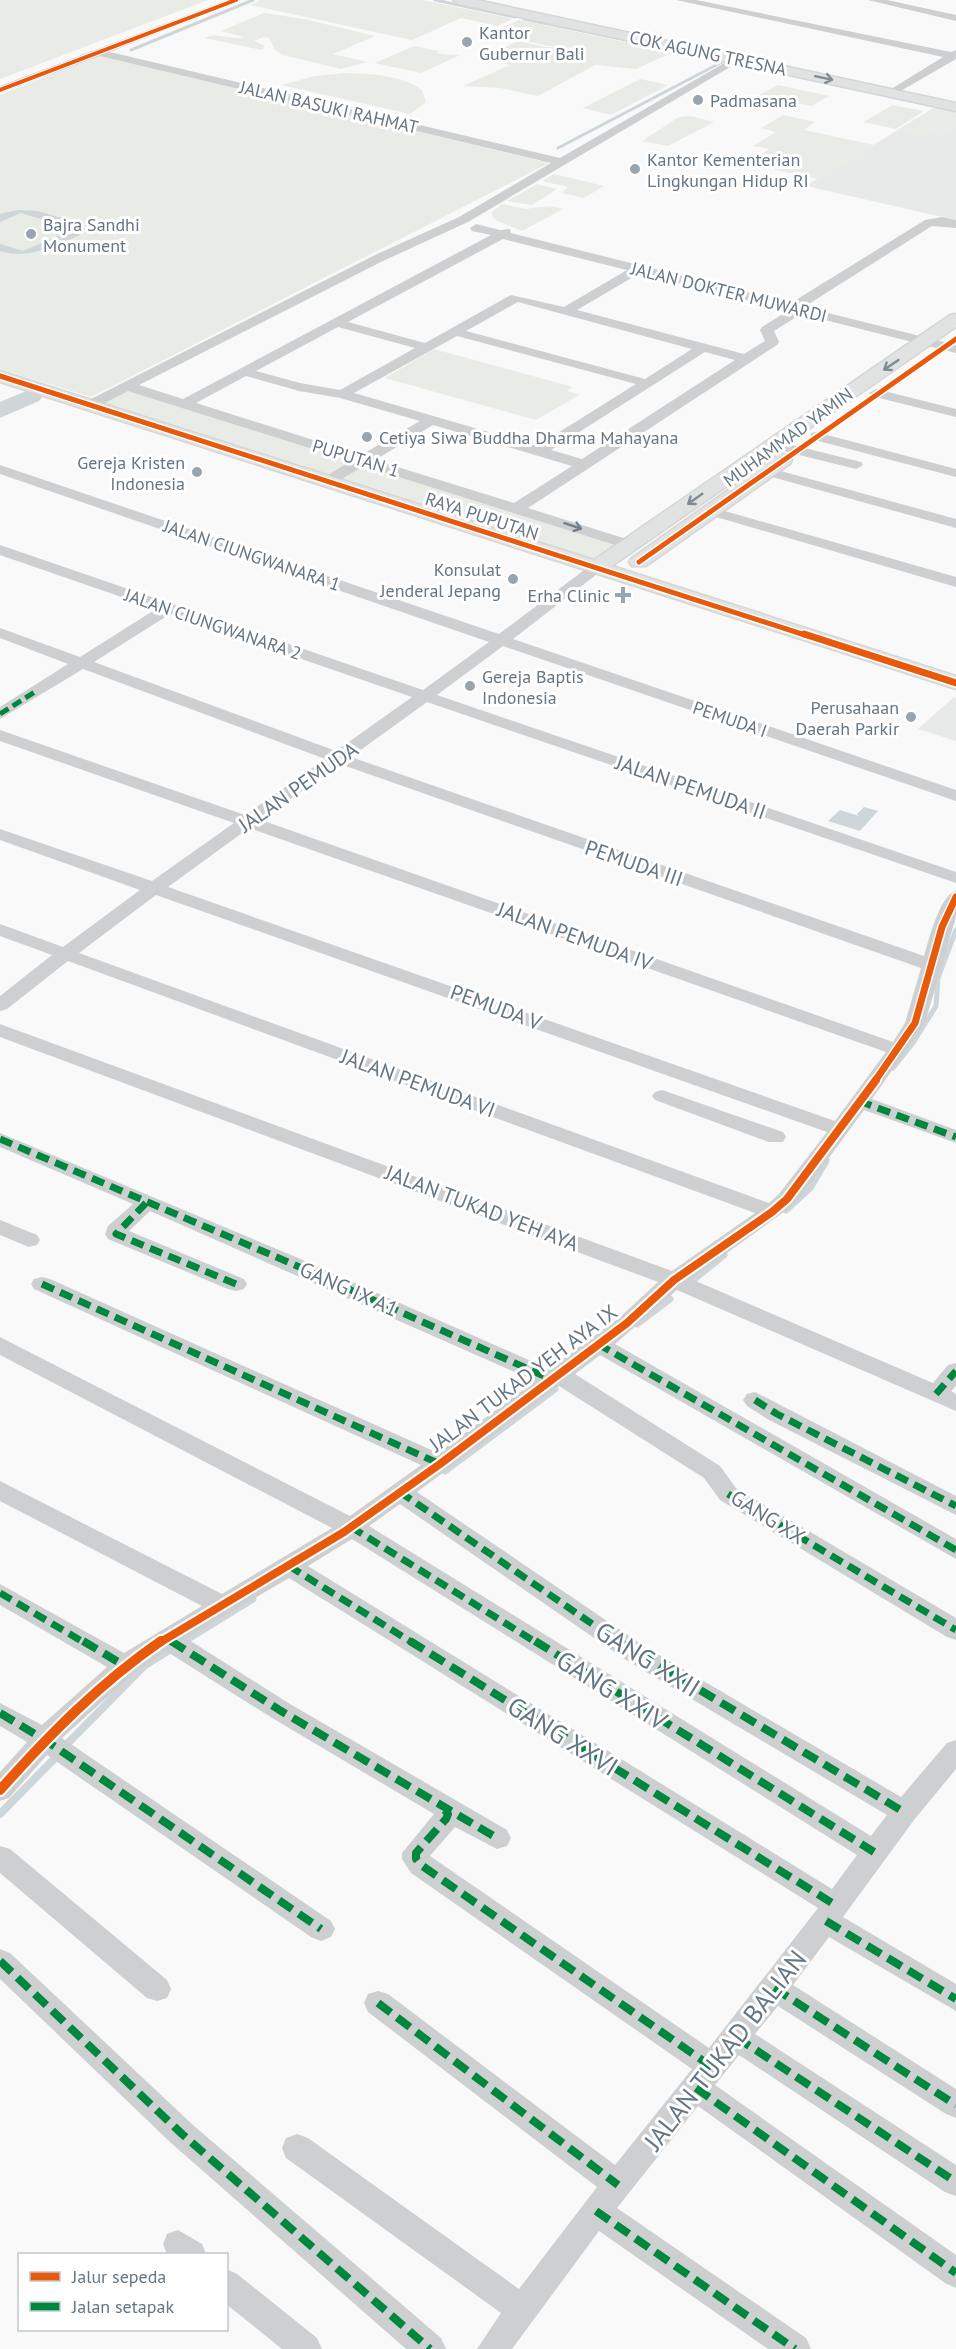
<svg xmlns="http://www.w3.org/2000/svg" width="956" height="2349" font-family="'PT Sans',sans-serif">
	<style>
		.built { fill: #e8e9e9 }
		.green { fill: #e8ebe6 }
		.water { fill: #ced6d9 }
		.lines { fill: none; stroke-linecap: round; stroke-linejoin: round }
		.stream-far3 { stroke: #ced6d9; stroke-width: 3 }
		.stream-far2 { stroke: #ced6d9; stroke-width: 5 }
		.stream-far1 { stroke: #ced6d9; stroke-width: 7 }
		.stream { stroke: #ced6d9; stroke-width: 8 }
		.river { fill: #ced6d9; fill-rule: evenodd }
		.major-casing { stroke: #d5d6d7; stroke-width: 3 }
		.minor { fill: #cecfd0; fill-rule: evenodd }
		.major { fill: #e1e2e2; fill-rule: evenodd }
		.quiet-far2 { stroke: #00873e; stroke-width: 5; stroke-dasharray: 10 5; stroke-linecap: butt }
		.quiet-far1 { stroke: #00873e; stroke-width: 7; stroke-dasharray: 13 7; stroke-linecap: butt }
		.quiet { stroke: #00873e; stroke-width: 8; stroke-dasharray: 16 8; stroke-linecap: butt }
		.cycleway-far4-casing { stroke: #fff; stroke-width: 6 }
		.cycleway-far3-casing { stroke: #fff; stroke-width: 8 }
		.cycleway-far2-casing { stroke: #fff; stroke-width: 10 }
		.cycleway-far1-casing { stroke: #fff; stroke-width: 12 }
		.cycleway-casing { stroke: #fff; stroke-width: 14 }
		.cycleway-far4 { stroke: #e8590c; stroke-width: 4 }
		.cycleway-far3 { stroke: #e8590c; stroke-width: 5 }
		.cycleway-far2 { stroke: #e8590c; stroke-width: 7 }
		.cycleway-far1 { stroke: #e8590c; stroke-width: 8 }
		.cycleway { stroke: #e8590c; stroke-width: 10 }
		.oneway { stroke: #7e8c96 }
		.oneway2 { stroke: #707f8b }
		.poi-dot { fill: #99a4ac; stroke: #fff; stroke-width: 2 }
		.labels { text-anchor: middle; dominant-baseline: central; stroke-width: 6; stroke-linejoin: round; paint-order: stroke }
		.far-poi-label { font-size: 18px; fill: #657683; stroke: #fff; text-anchor: start }
		.far-street-label { font-size: 18px; fill: #657683; stroke: #fff }
		.street-label { font-size: 21px; fill: #657683; stroke: #fff }
		.near-street-label { font-size: 26px; fill: #657683; stroke: #fff }
	</style>
	<rect width="100%" height="100%" fill="#f9f9f9"/>
	<g class="built">
		<polygon points="937,106 956,110 956,220 806,186"/>
		<polygon points="954,697 956,698 956,741 918,729"/>
	</g>
	<g class="green">
		<polygon points="0,0 208,0 0,79"/>
		<polygon points="261,0 422,0 513,19 497,26 461,18 412,40 250,5"/>
		<path d="M264,13L304,19L375,36L333,54L367,62L341,69L283,55L275,50L269,38L264,37L254,41L265,46L262,50L205,38C221,31 231,42 244,37L221,31Z"/>
		<polygon points="519,20 673,52 636,69 595,65 538,96 500,88 463,86 510,65 482,58 518,41 546,47 600,48 548,46 489,33"/>
		<path d="M414,46L439,51L436,53C444,55 451,54 460,55L421,73L375,63Z"/>
		<polygon points="99,55 549,163 91,397 0,369 0,95"/>
		<path d="M347,73C372,74 401,75 422,90L426,102L410,114L281,85L315,76Z"/>
		<polygon points="640,79 668,85 611,115 583,108"/>
		<polygon points="778,85 829,96 811,106 759,95"/>
		<polygon points="892,105 924,111 896,129 864,122"/>
		<polygon points="937,106 956,110 956,127 949,132 938,130 925,137 897,131"/>
		<polygon points="783,115 815,122 804,130 874,145 818,179 763,167 775,159 760,155 769,149 753,146 776,132 761,128"/>
		<polygon points="691,116 714,122 668,146 642,141 679,117"/>
		<polygon points="554,174 604,186 584,198 562,193 568,187 542,181"/>
		<polygon points="537,184 557,189 532,205 507,201"/>
		<polygon points="502,204 525,209 550,206 563,209 522,231 495,220 491,213"/>
		<polygon points="434,349 573,387 567,391 579,395 536,420 385,378"/>
		<polygon points="127,387 627,545 595,566 94,404"/>
	</g>
	<g class="water">
		<path d="M17,210L38,211L79,223L76,225L83,227L84,230L77,233L80,235C54,246 27,260 0,251V244L23,251L74,229L21,213L0,222V214Z"/>
		<polygon points="864,807 878,811 860,831 828,821 840,810 859,816 857,814"/>
	</g>
	<g class="lines">
		<g class="stream-far3">
			<polyline points="435,0 515,17"/>
			<polyline points="524,19 627,40"/>
			<polyline points="131,50 253,0"/>
			<polyline points="558,148 722,62 713,58"/>
		</g>
		<polyline class="stream-far2" points="893,1068 913,1043 936,1006 938,978 956,930"/>
		<g class="stream-far1">
			<polyline points="786,1210 810,1188 826,1161"/>
			<polyline points="693,1280 724,1255"/>
			<polyline points="637,1324 670,1299"/>
			<polyline points="445,1471 555,1389"/>
			<polyline points="188,1639 253,1599"/>
		</g>
		<g class="stream">
			<polyline points="67,1744 145,1665 169,1650"/>
			<polyline points="0,1814 54,1759"/>
		</g>
		<polygon class="river" points="31,389 39,391 43,396 39,401 0,418 0,402"/>
		<defs>
			<g id="major">
				<polygon points="453,0 477,0 956,103 956,111 459,4"/>
				<polygon points="956,314 956,327 612,566 956,676 956,689 0,382 0,371 594,560 950,315"/>
				<polygon points="783,454 790,456 792,460 790,464 646,566 632,566 629,562 632,558 776,456"/>
			</g>
		</defs>
		<use href="#major" class="major-casing"/>
		<g class="minor">
			<path d="M227,0H241L110,52L560,158L733,58L742,60L468,222L383,261L139,385L183,399L491,235L472,231L470,228L476,224L500,230L510,229L511,233L791,303L925,220L942,217L956,220V228L932,226L804,307L956,345V353L801,314L774,331L779,342L777,345L528,508L636,542L639,545L631,550L364,466L333,484H323L321,481L323,478L351,461L128,391L95,408H85V402L375,255L459,217L551,163L100,56L0,93V86ZM503,239L627,270L564,307L511,295L425,343L348,322ZM640,273L785,310L786,312L762,327L760,330L765,341L744,354L577,310ZM518,302L692,349L645,379L466,331ZM338,327L415,348L340,390L300,383L256,371ZM457,336L636,384L537,446L354,393ZM705,352L735,360L582,459L551,450ZM246,376L299,391L340,398L420,421L361,455L196,403ZM433,425L572,466L514,503L375,460Z"/>
			<polygon points="676,0 696,0 951,52 956,50 956,59 892,96 888,95 888,91 943,57"/>
			<polygon points="868,0 887,0 956,15 956,21"/>
			<polygon points="876,389 956,409 956,417 871,396 869,393"/>
			<polygon points="816,432 956,469 956,477 811,439 811,433"/>
			<polygon points="772,440 861,462 863,465 856,469 767,447 767,441"/>
			<path d="M0,465L499,634L591,565H601L604,568L601,571L513,639L956,790V801L503,646L437,695L956,872V883L427,702L351,757L924,956C929,940 939,896 956,891V917L925,1023L872,1099L956,1130V1143L864,1110L795,1204L691,1279L933,1383L948,1365L956,1363V1386L951,1391L956,1394V1411L677,1290L615,1344L956,1539V1559L600,1355L575,1374L720,1466L736,1488L956,1618V1640L947,1637L720,1500L704,1478L559,1386L417,1492L644,1646L901,1797L947,1743L956,1740V1769L914,1820L843,1917L956,1984V2011L829,1937L793,1985L956,2089V2118L946,2114L778,2006L755,2034L956,2165V2196L945,2192L739,2055L715,2085L956,2255V2288L945,2283L698,2106L617,2208L806,2338L811,2349H768L599,2231L512,2349H477L501,2313L286,2158L282,2148L286,2138L297,2134L308,2138L519,2289L597,2187L368,2012L364,2003L368,1994L378,1991L388,1994L615,2165L692,2069L411,1873L402,1859V1853L434,1814L272,1718L166,1651L134,1673L62,1738L331,1921L335,1929L331,1937L321,1941L311,1937L47,1755L9,1798L0,1801V1772L27,1742L0,1726V1703L42,1725L107,1667L0,1605V1584L124,1653L202,1606L0,1501V1481L222,1594L332,1528L0,1355V1337L350,1516L421,1465L34,1289L31,1284L34,1279L42,1277L50,1279L438,1453L535,1381L150,1211L129,1231L244,1279L247,1284L244,1289L236,1291L228,1289L108,1239L105,1234L108,1226L133,1204L0,1147V1133L296,1257L549,1369L619,1318L658,1282L0,1037V1024L672,1271L755,1213L68,961L7,1009L0,1011V996L52,955L0,936V924L63,947L140,890L0,840V829L152,881L234,823L0,741V730L245,815L325,759L83,669L0,719V707L68,664L0,638V628L80,657L156,609L0,555V545L423,690L489,642L0,474ZM170,614L412,697L336,751L94,662ZM340,764L921,968L905,1023L893,1042L261,820ZM249,828L886,1052L835,1121L168,887ZM156,895L827,1132L779,1194L769,1203L79,953ZM400,1504L626,1660L887,1815L871,1836L369,1526ZM352,1539L857,1855L832,1889L308,1566ZM289,1578L818,1908L709,2048L430,1856L455,1827L497,1849L507,1846L511,1838L507,1830L290,1704L186,1638Z"/>
			<polygon points="766,467 956,519 956,528 761,474 759,471"/>
			<polygon points="711,507 956,577 956,587 706,514 704,511"/>
			<polygon points="662,1090 783,1132 786,1137 783,1142 769,1142 655,1100 652,1096 655,1092"/>
			<polygon points="0,1220 37,1235 40,1240 37,1245 29,1247 0,1235"/>
			<polygon points="755,1392 956,1496 956,1515 769,1420 747,1406 743,1400 747,1394"/>
			<polygon points="0,1846 10,1849 167,1980 171,1989 167,1998 157,2001 147,1998 0,1873"/>
			<polygon points="0,1949 10,1953 193,2125 441,2338 446,2349 406,2349 171,2143 0,1979"/>
			<polygon points="178,2230 202,2244 206,2254 167,2254 163,2244 167,2234"/>
			<polygon points="226,2269 237,2274 317,2338 322,2349 282,2349 226,2304"/>
		</g>
		<use href="#major" class="major"/>
		<polyline class="quiet-far2" points="0,714 38,690"/>
		<g class="quiet-far1">
			<polyline points="859,1101 956,1137"/>
			<polyline points="0,1139 288,1262 551,1379"/>
			<polyline points="146,1203 116,1234 236,1284"/>
			<polyline points="42,1284 440,1464"/>
			<polyline points="598,1344 956,1550"/>
			<polyline points="936,1394 956,1371"/>
			<polyline points="755,1400 777,1414 956,1506"/>
			<polyline points="400,1492 620,1643"/>
			<polyline points="728,1494 956,1630"/>
			<polyline points="351,1527 537,1643"/>
			<polyline points="289,1566 413,1643"/>
			<polyline points="0,1593 85,1643"/>
			<polyline points="166,1638 173,1643"/>
		</g>
		<g class="quiet">
			<polyline points="83,1641 125,1666"/>
			<polyline points="171,1641 281,1711 497,1838"/>
			<polyline points="410,1641 837,1906"/>
			<polyline points="535,1641 874,1852"/>
			<polyline points="618,1641 904,1812"/>
			<polyline points="0,1713 45,1740 321,1929"/>
			<polyline points="445,1810 448,1814 446,1819 416,1853 416,1859 421,1865 712,2067"/>
			<polyline points="826,1921 956,1999"/>
			<polyline points="0,1961 182,2134 430,2349"/>
			<polyline points="774,1988 956,2105"/>
			<polyline points="378,2003 618,2185"/>
			<polyline points="736,2037 956,2182"/>
			<polyline points="696,2088 956,2273"/>
			<polyline points="596,2211 795,2349"/>
		</g>
		<defs>
			<polyline id="cycleway-far4" points="0,90 236,0"/>
			<g id="cycleway-far3">
				<polyline points="0,376 808,636"/>
				<polyline points="639,562 956,339"/>
			</g>
			<g id="cycleway-far2">
				<polyline points="804,634 956,683"/>
				<polyline points="875,1081 915,1023 942,927 956,897"/>
			</g>
			<polyline id="cycleway-far1" points="159,1643 344,1532 440,1464 627,1323 674,1280 772,1212 787,1199 876,1080"/>
			<path id="cycleway" d="M0,1790C49,1735 100,1683 161,1641"/>
		</defs>
		<use href="#cycleway-far4" class="cycleway-far4-casing"/>
		<use href="#cycleway-far3" class="cycleway-far3-casing"/>
		<use href="#cycleway-far2" class="cycleway-far2-casing"/>
		<use href="#cycleway-far1" class="cycleway-far1-casing"/>
		<use href="#cycleway" class="cycleway-casing"/>
		<use href="#cycleway-far4" class="cycleway-far4"/>
		<use href="#cycleway-far3" class="cycleway-far3"/>
		<use href="#cycleway-far2" class="cycleway-far2"/>
		<use href="#cycleway-far1" class="cycleway-far1"/>
		<use href="#cycleway" class="cycleway"/>
	</g>
	<defs><path id="oneway-shaft" d="M-6 0H5M1.5-3L5.5 0L1.5 3" fill="none" stroke-width="1.6" stroke-linecap="round" stroke-linejoin="round" transform="scale(1.5)"/></defs>
	<g class="oneway">
		<use href="#oneway-shaft" transform="translate(824 78) rotate(12)"/>
		<use href="#oneway-shaft" transform="translate(891 365) rotate(146)"/>
		<use href="#oneway-shaft" transform="translate(695 499) rotate(145)"/>
	</g>
	<use class="oneway2" href="#oneway-shaft" transform="translate(573 526) rotate(18)"/>
	<g class="poi-dot">
		<circle cx="467" cy="42" r="6"/>
		<circle cx="698" cy="100" r="6"/>
		<circle cx="635" cy="169" r="6"/>
		<circle cx="31" cy="234" r="6"/>
		<circle cx="367" cy="437" r="6"/>
		<circle cx="197" cy="472" r="6"/>
		<circle cx="513" cy="579" r="6"/>
		<path d="M620 586h6v6h6v6h-6v6h-6v-6h-6v-6h6z"/>
		<circle cx="470" cy="686" r="6"/>
		<circle cx="911" cy="717" r="6"/>
	</g>
	<g class="labels">
		<g class="far-poi-label">
			<text x="479" y="32">Kantor<tspan x="479" dy="21">Gubernur Bali</tspan></text>
			<text x="710" y="100">Padmasana</text>
			<text x="647" y="159">Kantor Kementerian<tspan x="647" dy="21">Lingkungan Hidup RI</tspan></text>
			<text x="43" y="224">Bajra Sandhi<tspan x="43" dy="21">Monument</tspan></text>
			<text x="379" y="437">Cetiya Siwa Buddha Dharma Mahayana</text>
			<text x="185" y="462" text-anchor="end">Gereja Kristen<tspan x="185" dy="21">Indonesia</tspan></text>
			<text x="501" y="569" text-anchor="end">Konsulat<tspan x="501" dy="21">Jenderal Jepang</tspan></text>
			<text x="610" y="595" text-anchor="end">Erha Clinic</text>
			<text x="482" y="676">Gereja Baptis<tspan x="482" dy="21">Indonesia</tspan></text>
			<text x="899" y="707" text-anchor="end">Perusahaan<tspan x="899" dy="21">Daerah Parkir</tspan></text>
		</g>
		<g class="far-street-label">
			<text transform="translate(708 53) rotate(12)">COK AGUNG TRESNA</text>
			<text transform="translate(329 107) rotate(13)">JALAN BASUKI RAHMAT</text>
			<text transform="translate(729 292) rotate(14)">JALAN DOKTER MUWARDI</text>
			<text transform="translate(788 437) rotate(-36)">MUHAMMAD YAMIN</text>
			<text transform="translate(356 458) rotate(17)">PUPUTAN 1</text>
			<text transform="translate(482 516) rotate(18)">RAYA PUPUTAN</text>
			<text transform="translate(252 555) rotate(19)">JALAN CIUNGWANARA 1</text>
			<text transform="translate(213 624) rotate(19)">JALAN CIUNGWANARA 2</text>
			<text transform="translate(730 719) rotate(19)">PEMUDA I</text>
		</g>
		<g class="street-label">
			<text transform="translate(298 787) rotate(-35)">JALAN PEMUDA</text>
			<text transform="translate(691 787) rotate(19)">JALAN PEMUDA II</text>
			<text transform="translate(634 863) rotate(19)">PEMUDA III</text>
			<text transform="translate(575 936) rotate(20)">JALAN PEMUDA IV</text>
			<text transform="translate(496 1007) rotate(20)">PEMUDA V</text>
			<text transform="translate(418 1083) rotate(20)">JALAN PEMUDA VI</text>
			<text transform="translate(482 1208) rotate(21)">JALAN TUKAD YEH AYA</text>
			<text transform="translate(349 1289) rotate(24)">GANG IX A1</text>
			<text transform="translate(523 1378) rotate(-37)">JALAN TUKAD YEH AYA IX</text>
			<text transform="translate(768 1517) rotate(32)">GANG XX</text>
		</g>
		<g class="near-street-label">
			<text transform="translate(648 1659) rotate(32)">GANG XXII</text>
			<text transform="translate(612 1690) rotate(32)">GANG XXIV</text>
			<text transform="translate(563 1736) rotate(32)">GANG XXVI</text>
			<text transform="translate(725 2050) rotate(-52)">JALAN TUKAD BALIAN</text>
		</g>
	</g>
	<rect x="18" y="2253" width="210" height="78" fill="#ffffff" stroke="#c1c8cd" stroke-width="1.5"/>
	<rect x="30" y="2272" width="30" height="9" fill="#e8590c" stroke="#c1c8cd" stroke-width="1.5"/>
	<text x="72" y="2283" font-size="18" fill="#657683">Jalur sepeda</text>
	<rect x="30" y="2302" width="30" height="9" fill="#00873e" stroke="#c1c8cd" stroke-width="1.5"/>
	<text x="72" y="2313" font-size="18" fill="#657683">Jalan setapak</text>
</svg>
